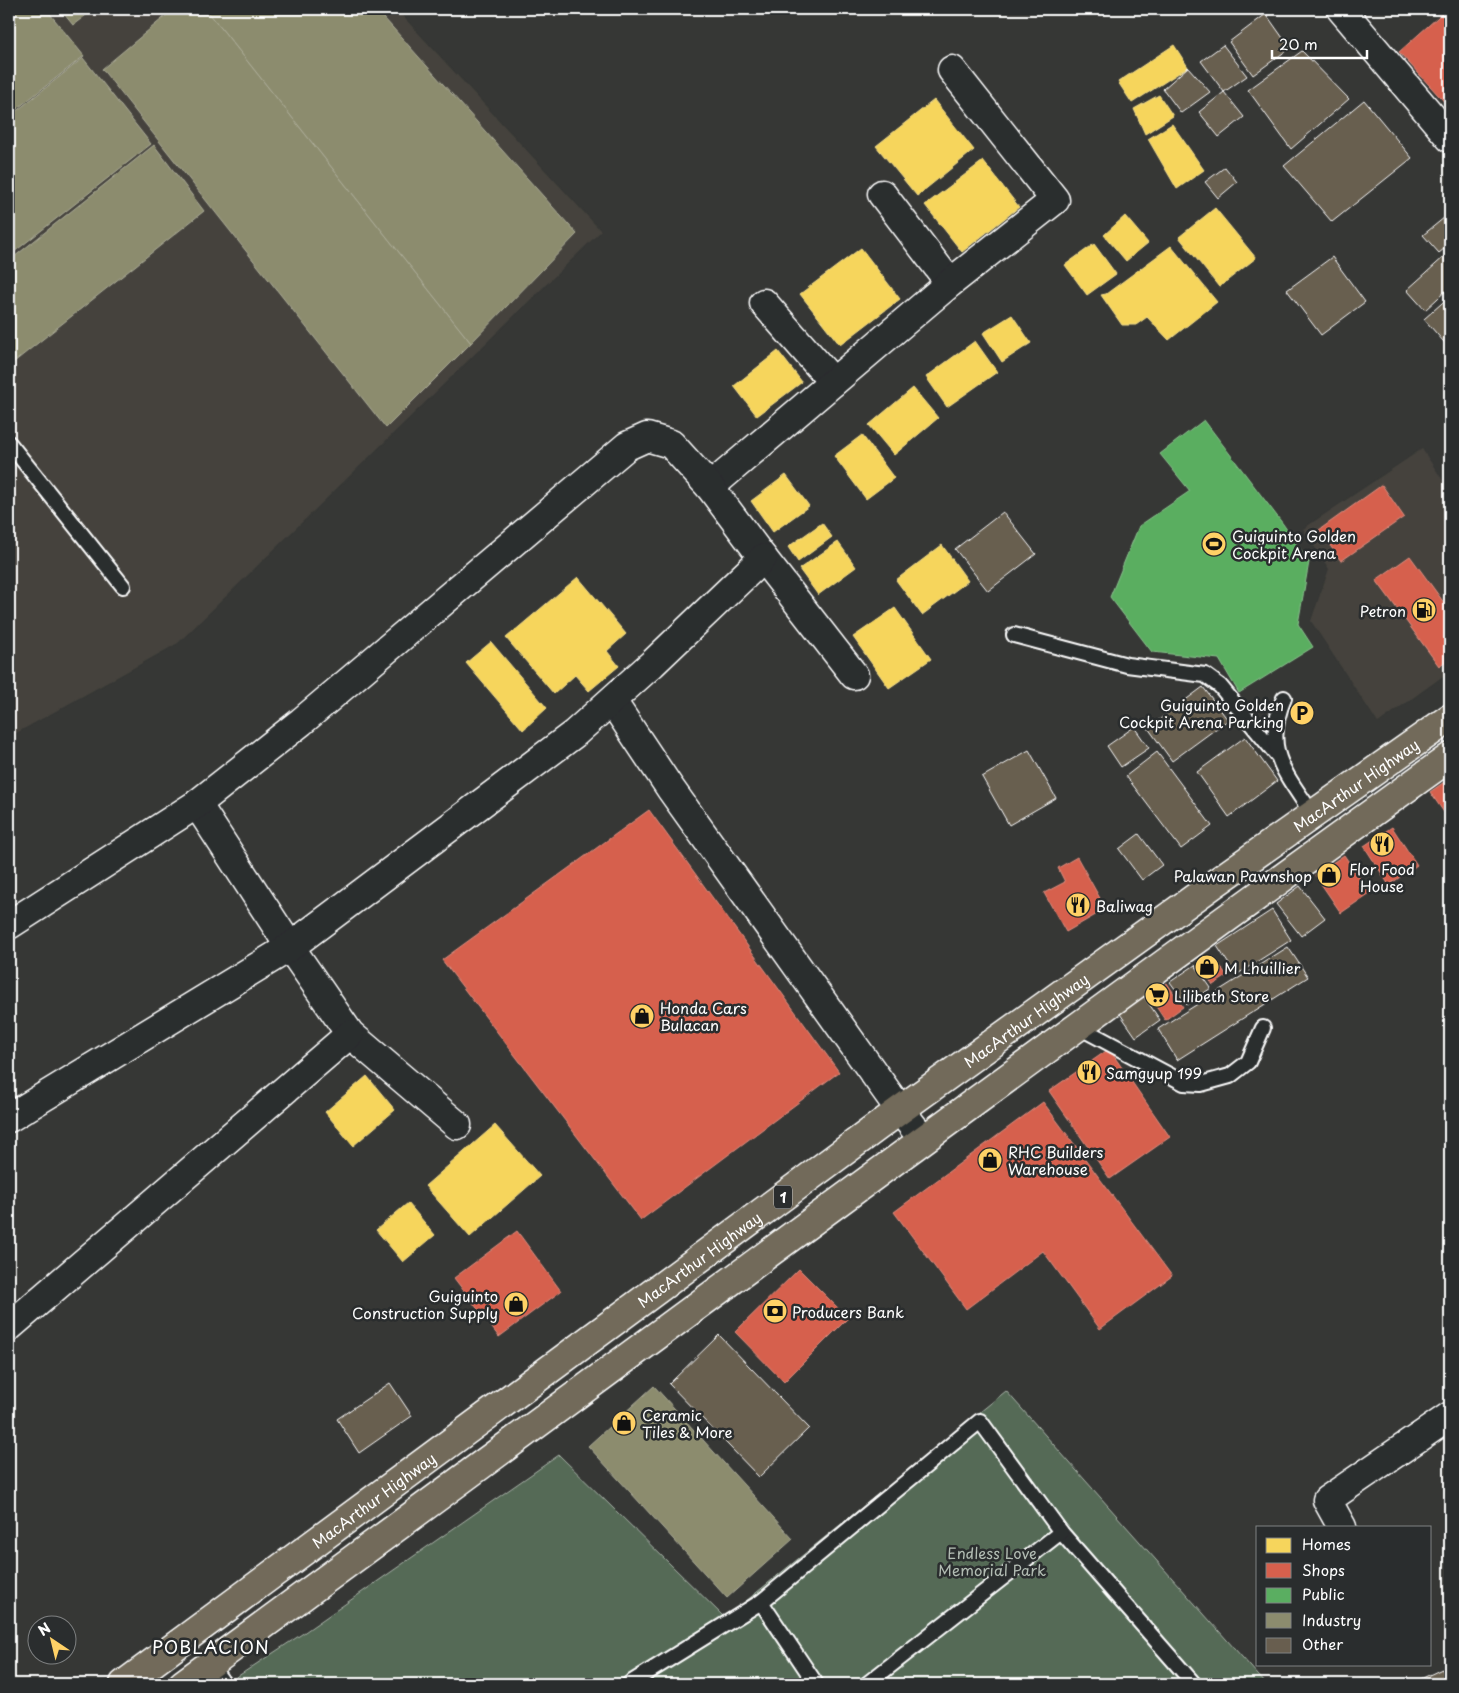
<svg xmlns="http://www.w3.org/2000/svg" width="1459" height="1693" font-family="'Playpen Sans',sans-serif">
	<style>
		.built { fill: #45433d }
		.green { fill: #546a56; stroke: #aab4aa }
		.homes { fill: #f6d55c; stroke: #f9e28d }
		.shops { fill: #d6604d; stroke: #e29082 }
		.public { fill: #5aae61; stroke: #8cc690 }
		.industry { fill: #8c8c6e; stroke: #aeae9a }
		.building { fill: #685e4f; stroke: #fff }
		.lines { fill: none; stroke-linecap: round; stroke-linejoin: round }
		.lane-casing { stroke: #fff; stroke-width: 18 }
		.street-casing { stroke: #fff; stroke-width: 31 }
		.secondary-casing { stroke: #fff; stroke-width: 31 }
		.highway-casing { stroke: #fff; stroke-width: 31 }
		.lane { stroke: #2a2d2e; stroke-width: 14 }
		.street { stroke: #2a2d2e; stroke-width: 28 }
		.secondary { stroke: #2a2d2e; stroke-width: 28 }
		.highway { stroke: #726b5a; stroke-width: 28 }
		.labels { text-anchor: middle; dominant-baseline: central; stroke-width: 5; stroke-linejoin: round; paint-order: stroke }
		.shield { fill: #2a2d2e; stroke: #bfc0c0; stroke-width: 1 }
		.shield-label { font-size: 14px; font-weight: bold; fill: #fff }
		.poi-label { font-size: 15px; fill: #fff; stroke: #2a2d2e; text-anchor: start }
		.street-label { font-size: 15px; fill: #fff; stroke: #2a2d2e }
		.park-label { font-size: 15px; fill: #b2bcb3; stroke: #2a2d2e }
		.quarter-label { font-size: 18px; letter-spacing: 1px; fill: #fff; stroke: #2a2d2e }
	</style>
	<rect width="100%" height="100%" fill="#363735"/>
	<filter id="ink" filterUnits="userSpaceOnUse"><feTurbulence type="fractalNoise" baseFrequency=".02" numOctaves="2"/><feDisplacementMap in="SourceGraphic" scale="10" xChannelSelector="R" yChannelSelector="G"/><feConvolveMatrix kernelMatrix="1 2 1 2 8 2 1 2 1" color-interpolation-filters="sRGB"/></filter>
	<g filter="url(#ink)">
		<g class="built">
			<polygon points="9,9 396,9 601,231 178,643 9,737"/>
			<polygon points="1422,449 1450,491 1450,671 1378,723 1311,621 1329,569 1303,529"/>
		</g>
		<polygon class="green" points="1006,1391 1266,1684 226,1684 302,1634 559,1455 725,1618"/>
		<g class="homes">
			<polygon points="1174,45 1188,67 1132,103 1118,82"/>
			<polygon points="1159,95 1173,116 1145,134 1134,109"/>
			<polygon points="934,100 974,150 917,196 876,146"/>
			<polygon points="1172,124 1204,170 1177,189 1148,139"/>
			<polygon points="983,161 1019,207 962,252 925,205"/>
			<polygon points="1215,208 1256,258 1219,287 1179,237"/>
			<polygon points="1125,216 1148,243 1126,261 1104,235"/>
			<polygon points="1094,244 1116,274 1087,295 1065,265"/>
			<polygon points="1171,246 1217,302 1169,340 1147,317 1136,325 1122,325 1101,295 1106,294"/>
			<polygon points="861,248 900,299 840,345 800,294"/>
			<polygon points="1012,315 1031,343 1002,362 983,333"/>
			<polygon points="975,341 997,372 947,407 926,377"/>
			<polygon points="778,351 802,382 757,416 734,386"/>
			<polygon points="913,388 938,418 894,455 869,425"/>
			<polygon points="862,435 894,478 866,499 834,456"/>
			<polygon points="786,475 809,506 773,532 751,501"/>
			<polygon points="822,523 832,537 798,562 788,547"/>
			<polygon points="838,542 856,567 818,595 799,569"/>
			<polygon points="942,545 968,581 922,615 896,580"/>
			<polygon points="578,577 626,634 607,651 619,666 589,691 575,675 554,694 506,638"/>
			<polygon points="895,608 931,659 889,688 853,637"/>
			<polygon points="491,642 547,708 523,730 466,663"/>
			<polygon points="367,1076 395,1110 353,1146 325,1112"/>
			<polygon points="495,1125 540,1176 470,1237 425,1186"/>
			<polygon points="408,1203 435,1235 403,1262 376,1230"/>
		</g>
		<g class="shops">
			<polygon points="1447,9 1450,9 1450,108 1399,52"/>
			<polygon points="1382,485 1404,517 1341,561 1319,530"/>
			<polygon points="1410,556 1450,611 1450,658 1439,666 1376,580"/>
			<polygon points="1450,778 1450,821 1430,792"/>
			<polygon points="649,810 839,1072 641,1220 442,960"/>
			<polygon points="1392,827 1417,865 1389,885 1364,846"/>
			<polygon points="1344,855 1370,893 1341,913 1315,875"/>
			<polygon points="1077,857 1106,909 1066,932 1044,893 1065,882 1058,868"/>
			<polygon points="1215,958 1227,976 1213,985 1201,968"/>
			<polygon points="1167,983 1183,1007 1165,1020 1149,996"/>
			<polygon points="1109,1049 1170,1137 1110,1179 1049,1091"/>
			<polygon points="1043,1102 1172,1276 1100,1329 1043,1251 966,1309 894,1212"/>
			<polygon points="517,1231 561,1291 499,1337 454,1278"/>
			<polygon points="799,1269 848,1318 784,1382 735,1332"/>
		</g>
		<polygon class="public" points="1204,420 1283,524 1309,562 1298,624 1313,647 1239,693 1219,659 1152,652 1110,597 1139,526 1190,491 1160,454"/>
		<g class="industry">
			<polygon points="9,9 46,9 84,56 9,115"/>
			<polygon points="60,9 94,9 73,25"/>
			<polygon points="174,9 206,9 471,343 386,428 102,69"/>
			<polygon points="206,9 376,9 577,234 471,343"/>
			<polygon points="83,58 151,144 9,256 9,117"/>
			<polygon points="154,145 204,211 9,366 9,261"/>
			<polygon points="654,1386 793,1539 727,1598 588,1446"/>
		</g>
		<g class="building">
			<polygon points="1266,14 1290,48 1253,75 1229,42"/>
			<polygon points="1223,45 1247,76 1224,92 1201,61"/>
			<polygon points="1302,51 1349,99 1291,149 1248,90"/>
			<polygon points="1188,67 1210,92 1181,113 1163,89"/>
			<polygon points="1224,92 1244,117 1219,137 1199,112"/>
			<polygon points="1364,100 1412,158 1332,222 1284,166"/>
			<polygon points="1225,167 1237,182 1218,198 1205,182"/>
			<polygon points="1450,213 1450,244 1439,253 1423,235"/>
			<polygon points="1445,256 1450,263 1450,287 1425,310 1407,290"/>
			<polygon points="1332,257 1365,302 1321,335 1287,290"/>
			<polygon points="1450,296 1450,349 1424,319"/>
			<polygon points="1003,512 1036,554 988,591 955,549"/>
			<polygon points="1203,687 1228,720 1172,761 1148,728"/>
			<polygon points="1134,727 1149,748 1121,767 1107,746"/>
			<polygon points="1245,737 1277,781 1229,817 1197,772"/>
			<polygon points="1029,750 1056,798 1009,825 982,777"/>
			<polygon points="1157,752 1212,826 1181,849 1126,776"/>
			<polygon points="1139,834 1162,865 1142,880 1119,849"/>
			<polygon points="1300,886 1325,918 1301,936 1276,904"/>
			<polygon points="1272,910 1291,940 1236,975 1217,946"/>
			<polygon points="1288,947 1308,977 1177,1060 1158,1029"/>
			<polygon points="1195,965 1211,988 1187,1005 1170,982"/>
			<polygon points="1143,995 1160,1020 1136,1037 1118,1011"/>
			<polygon points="719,1335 809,1428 759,1477 669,1384"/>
			<polygon points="390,1383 412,1416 359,1453 337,1419"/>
			<polygon points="1442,1669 1449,1684 1410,1684"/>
		</g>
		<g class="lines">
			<defs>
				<g id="lane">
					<polyline points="9,443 123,586"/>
					<polyline points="1014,635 1127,665 1205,675 1220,686 1277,755"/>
					<path d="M1284,698C1262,751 1285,772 1313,815"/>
					<polyline points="1077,1026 1184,1083 1201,1084 1230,1076 1248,1062 1263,1028"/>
					<polyline points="761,1602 816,1684"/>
					<polyline points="210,1665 224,1684"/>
					<polyline points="629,1684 761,1602 980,1421 1061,1532 1194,1684"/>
					<polyline points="867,1684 1061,1532"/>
				</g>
				<g id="street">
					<polyline points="882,194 950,283"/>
					<polyline points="764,303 833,382"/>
					<polyline points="710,487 950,283 1055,200 952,70"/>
					<polyline points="612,701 670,788 900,1110 923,1139"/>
					<polyline points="197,804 290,947 350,1034 457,1125"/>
					<polyline points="9,925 197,804 301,722 627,446 647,437 671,444 710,487 763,558 854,675"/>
					<polyline points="9,1118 290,947 574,734 652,664 763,558"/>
					<polyline points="9,1327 350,1034"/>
					<polyline points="1342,1527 1327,1500 1450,1416"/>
				</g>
				<polyline id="secondary" points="1341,9 1450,138"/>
				<g id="highway">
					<path id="s1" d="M124,1684L900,1110L1214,884L1450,718"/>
					<path d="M183,1684C605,1375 1025,1062 1450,757"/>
				</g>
			</defs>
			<use href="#lane" class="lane-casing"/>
			<use href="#street" class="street-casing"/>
			<use href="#secondary" class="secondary-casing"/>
			<use href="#highway" class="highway-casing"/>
			<use href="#lane" class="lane"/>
			<use href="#street" class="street"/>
			<use href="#secondary" class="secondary"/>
			<use href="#highway" class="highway"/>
		</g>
	</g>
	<defs>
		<symbol id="stadium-disc" viewBox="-11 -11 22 22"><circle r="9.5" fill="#ffd166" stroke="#2a2d2e"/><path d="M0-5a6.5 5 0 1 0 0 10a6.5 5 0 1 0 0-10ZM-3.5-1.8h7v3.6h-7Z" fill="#111"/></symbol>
		<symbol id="fuel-disc" viewBox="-11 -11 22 22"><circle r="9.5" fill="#ffd166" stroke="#2a2d2e"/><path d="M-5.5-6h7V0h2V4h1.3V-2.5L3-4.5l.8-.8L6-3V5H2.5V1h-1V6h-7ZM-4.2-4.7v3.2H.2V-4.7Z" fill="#111"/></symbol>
		<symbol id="parking-disc" viewBox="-11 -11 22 22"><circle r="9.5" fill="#ffd166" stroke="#2a2d2e"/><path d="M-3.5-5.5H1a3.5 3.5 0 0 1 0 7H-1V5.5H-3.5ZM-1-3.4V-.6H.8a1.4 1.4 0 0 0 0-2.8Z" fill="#111"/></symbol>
		<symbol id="restaurant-disc" viewBox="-11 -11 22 22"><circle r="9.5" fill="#ffd166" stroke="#2a2d2e"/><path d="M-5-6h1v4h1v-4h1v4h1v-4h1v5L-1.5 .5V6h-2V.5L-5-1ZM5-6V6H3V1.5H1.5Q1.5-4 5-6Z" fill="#111"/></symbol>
		<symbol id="shop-disc" viewBox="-11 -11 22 22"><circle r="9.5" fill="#ffd166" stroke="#2a2d2e"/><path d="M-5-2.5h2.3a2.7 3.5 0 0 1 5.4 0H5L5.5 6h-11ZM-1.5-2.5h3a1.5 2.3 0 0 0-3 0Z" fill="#111"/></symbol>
		<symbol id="supermarket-disc" viewBox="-11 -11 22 22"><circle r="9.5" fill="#ffd166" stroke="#2a2d2e"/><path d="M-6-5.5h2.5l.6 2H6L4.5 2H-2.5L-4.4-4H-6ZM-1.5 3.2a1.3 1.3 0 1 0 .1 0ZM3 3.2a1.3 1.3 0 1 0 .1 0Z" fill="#111"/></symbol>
		<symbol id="bank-disc" viewBox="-11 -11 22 22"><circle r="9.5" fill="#ffd166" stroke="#2a2d2e"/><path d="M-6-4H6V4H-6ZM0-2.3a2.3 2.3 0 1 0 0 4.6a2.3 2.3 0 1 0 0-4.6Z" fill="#111"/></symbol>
	</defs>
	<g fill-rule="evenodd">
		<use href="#stadium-disc" x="1200" y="530" width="28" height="28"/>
		<use href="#fuel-disc" x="1410" y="596" width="28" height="28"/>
		<use href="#parking-disc" x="1288" y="699" width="28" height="28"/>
		<use href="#restaurant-disc" x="1368" y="830" width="28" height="28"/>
		<use href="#shop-disc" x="1315" y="861" width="28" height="28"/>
		<use href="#restaurant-disc" x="1064" y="891" width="28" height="28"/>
		<use href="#shop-disc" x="1193" y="953" width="28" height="28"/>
		<use href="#supermarket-disc" x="1143" y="981" width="28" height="28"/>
		<use href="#shop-disc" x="628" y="1002" width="28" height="28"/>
		<use href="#restaurant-disc" x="1075" y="1058" width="28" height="28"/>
		<use href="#shop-disc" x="976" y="1146" width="28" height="28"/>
		<use href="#shop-disc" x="502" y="1290" width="28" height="28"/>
		<use href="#bank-disc" x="761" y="1297" width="28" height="28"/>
		<use href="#shop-disc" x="610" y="1409" width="28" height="28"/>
	</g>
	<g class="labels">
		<rect class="shield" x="774" y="1185.5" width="18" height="23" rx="4"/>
		<g class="shield-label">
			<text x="783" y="1197">1</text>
		</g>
		<g class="poi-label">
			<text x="1232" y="535">Guiguinto Golden<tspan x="1232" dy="17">Cockpit Arena</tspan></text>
			<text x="1406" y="610" text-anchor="end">Petron</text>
			<text x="1284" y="704" text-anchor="end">Guiguinto Golden<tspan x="1284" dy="17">Cockpit Arena Parking</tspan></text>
			<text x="1382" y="868" text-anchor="middle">Flor Food<tspan x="1382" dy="17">House</tspan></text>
			<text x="1312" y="875" text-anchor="end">Palawan Pawnshop</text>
			<text x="1096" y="905">Baliwag</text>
			<text x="1224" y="967">M Lhuillier</text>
			<text x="1174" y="995">Lilibeth Store</text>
			<text x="660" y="1007">Honda Cars<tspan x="660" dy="17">Bulacan</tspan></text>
			<text x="1106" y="1072">Samgyup 199</text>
			<text x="1008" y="1151">RHC Builders<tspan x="1008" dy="17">Warehouse</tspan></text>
			<text x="498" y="1295" text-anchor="end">Guiguinto<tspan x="498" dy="17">Construction Supply</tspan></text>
			<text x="792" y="1311">Producers Bank</text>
			<text x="642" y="1414">Ceramic<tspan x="642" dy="17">Tiles &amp; More</tspan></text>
		</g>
		<g class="street-label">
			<text stroke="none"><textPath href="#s1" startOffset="1525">MacArthur Highway</textPath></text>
			<text stroke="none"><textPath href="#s1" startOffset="1120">MacArthur Highway</textPath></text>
			<text stroke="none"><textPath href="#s1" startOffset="715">MacArthur Highway</textPath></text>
			<text stroke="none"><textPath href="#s1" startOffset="310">MacArthur Highway</textPath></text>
		</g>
		<g class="park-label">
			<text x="992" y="1552">Endless Love<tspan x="992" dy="17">Memorial Park</tspan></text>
		</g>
		<g class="quarter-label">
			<text x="211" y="1646">POBLACION</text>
		</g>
	</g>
	<rect width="1459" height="1693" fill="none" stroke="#2a2d2e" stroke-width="30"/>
	<rect x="15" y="15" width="1429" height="1663" fill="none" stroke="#fff" stroke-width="2" filter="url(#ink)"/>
	<rect x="1256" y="1526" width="175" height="140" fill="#2a2d2e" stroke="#7f8182"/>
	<rect x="1266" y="1538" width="25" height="15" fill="#f6d55c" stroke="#7f8182"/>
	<text x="1302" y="1550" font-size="15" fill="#ffffff">Homes</text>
	<rect x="1266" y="1563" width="25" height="15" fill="#d6604d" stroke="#7f8182"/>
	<text x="1302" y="1576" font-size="15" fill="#ffffff">Shops</text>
	<rect x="1266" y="1588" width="25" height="15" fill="#5aae61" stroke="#7f8182"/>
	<text x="1302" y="1600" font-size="15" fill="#ffffff">Public</text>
	<rect x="1266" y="1613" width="25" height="15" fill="#8c8c6e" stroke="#7f8182"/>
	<text x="1302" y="1626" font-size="15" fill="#ffffff">Industry</text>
	<rect x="1266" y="1638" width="25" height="15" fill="#685e4f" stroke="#7f8182"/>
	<text x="1302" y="1650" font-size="15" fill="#ffffff">Other</text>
	<g transform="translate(52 1640) rotate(325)"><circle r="24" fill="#2a2d2e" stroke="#7f8182"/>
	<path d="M0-4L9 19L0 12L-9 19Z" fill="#ffd166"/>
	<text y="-8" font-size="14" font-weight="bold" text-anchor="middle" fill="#ffffff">N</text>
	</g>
	<path d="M1272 50v8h95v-8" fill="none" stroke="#ffffff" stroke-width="2.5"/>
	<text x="1279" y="50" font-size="15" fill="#ffffff" stroke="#2a2d2e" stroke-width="4" paint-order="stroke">20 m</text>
</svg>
